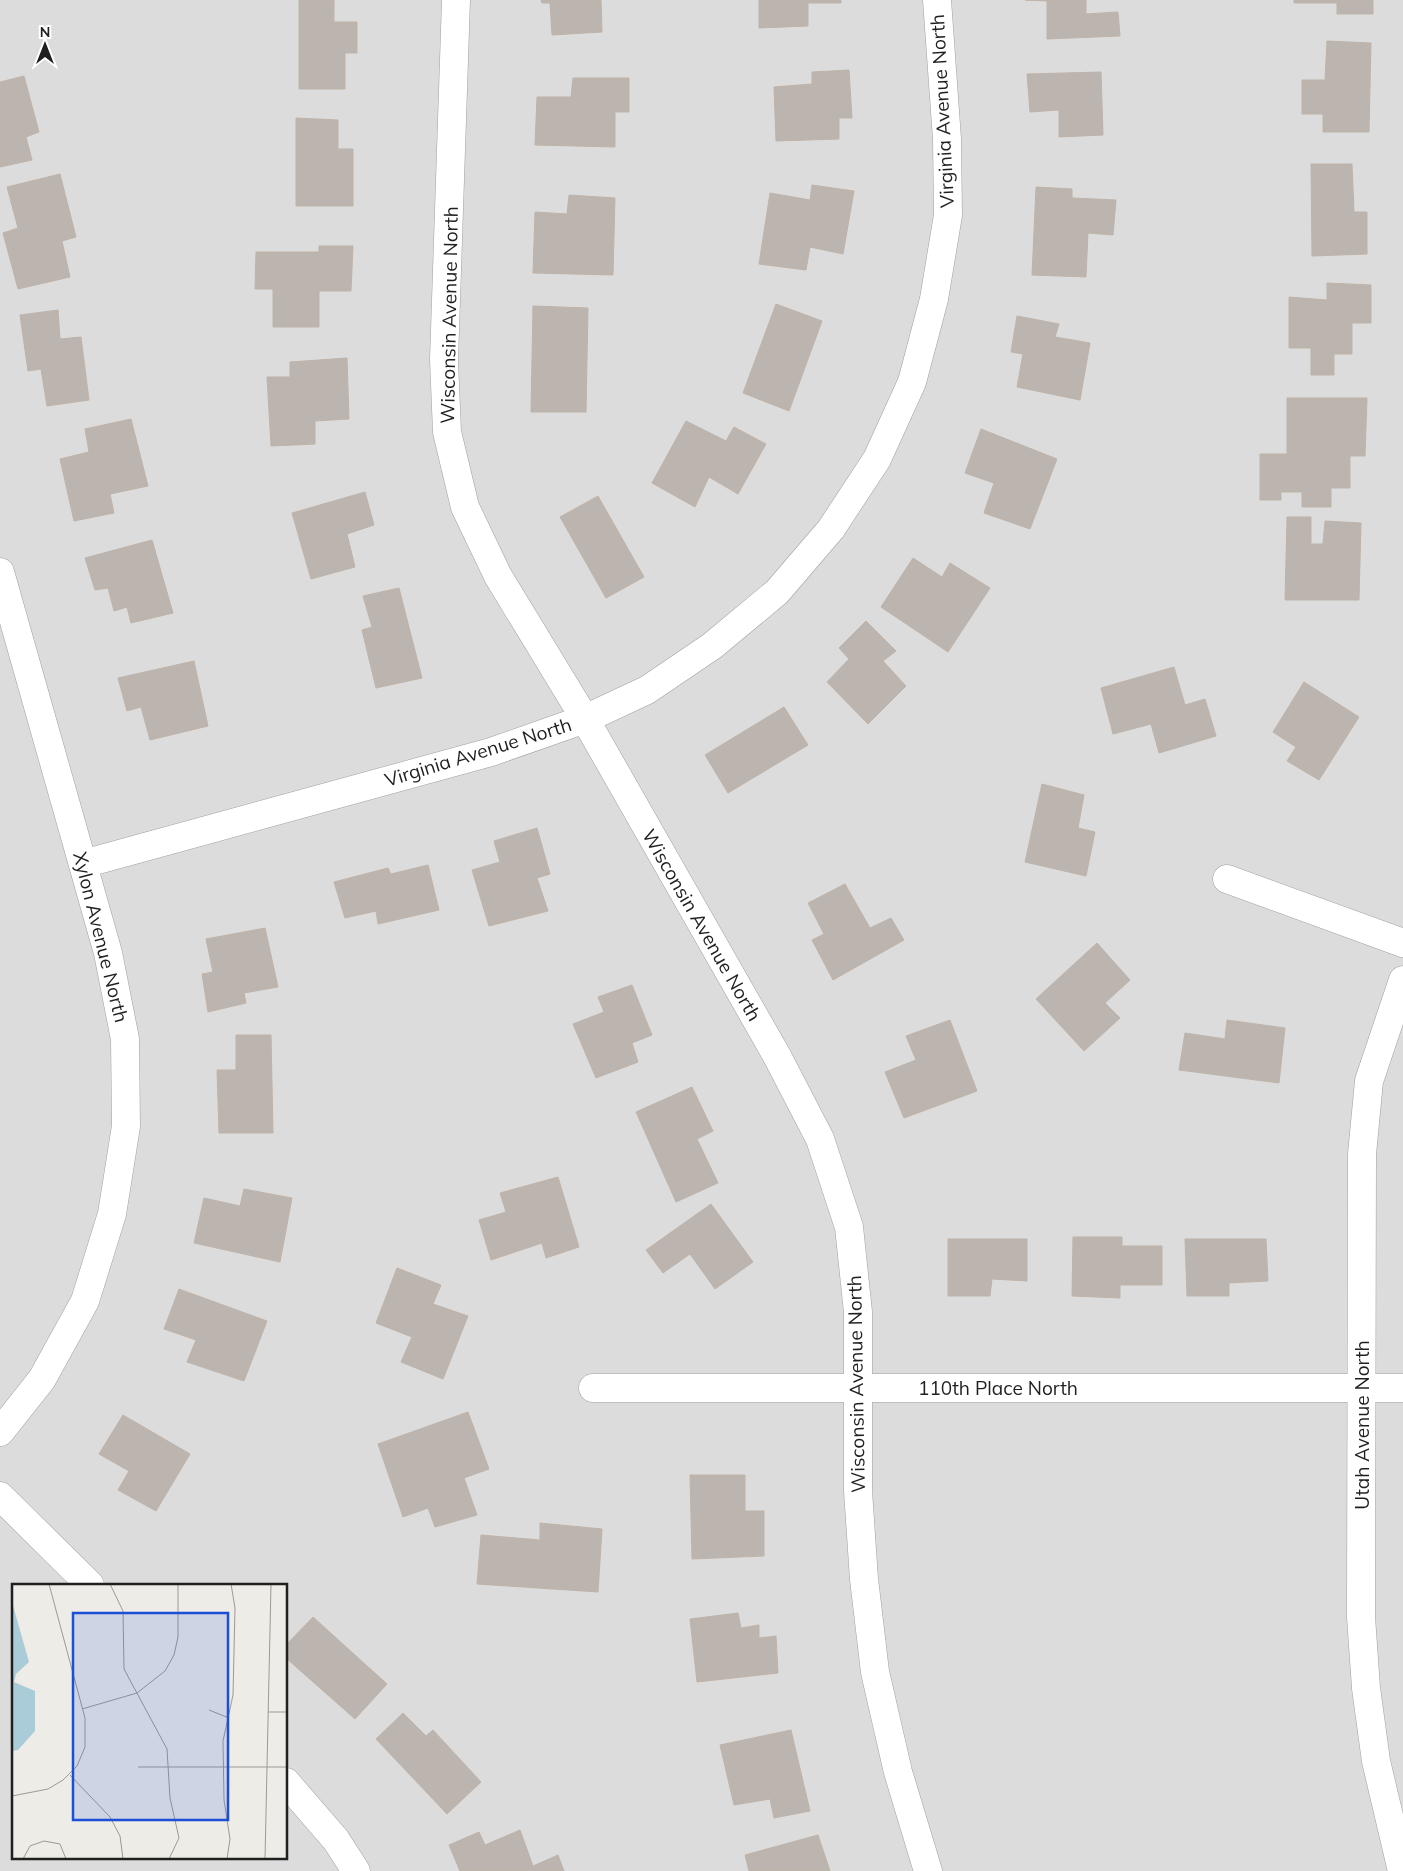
<svg xmlns="http://www.w3.org/2000/svg" width="1403" height="1871" font-family="Mulish,sans-serif">
	<style>
		.residential { fill: #dcdcdc; fill-rule: evenodd }
		.building { fill: #bcb5af; stroke: #bfb3a9 }
		.lines { fill: none; stroke-linecap: round; stroke-linejoin: round }
		.minor-casing { stroke: #a0a0a0; stroke-width: 29 }
		.minor { stroke: #fff; stroke-width: 28 }
		.labels { text-anchor: middle; dominant-baseline: central; stroke-width: 4.5; stroke-linejoin: round; paint-order: stroke }
		.street-label { font-size: 19px; fill: #1f1f1f; stroke: #fff }
		.inset-road { fill: none; stroke: #9b9a96; stroke-width: 1 }
		.view { fill: #1d4ed8; fill-opacity: 0.15; stroke: #1d4ed8; stroke-width: 2.5 }
		.inset-edge { fill: none; stroke: #1f1f1f; stroke-width: 2.5 }
	</style>
	<rect width="100%" height="100%" fill="#eeece6"/>
	<path class="residential" d="M0,0H1403V1871H0ZM14,1585H286V1857H14Z"/>
	<g class="building">
		<polygon points="299,0 334,0 334,22 357,22 357,53 345,53 345,89 299,89"/>
		<polygon points="541,0 601,0 602,32 552,35 550,3 542,3"/>
		<polygon points="759,0 841,0 841,3 808,3 808,26 759,28"/>
		<polygon points="1025,0 1086,0 1086,14 1118,12 1120,36 1047,39 1047,1"/>
		<polygon points="1294,0 1373,0 1373,14 1337,14 1337,3 1294,3"/>
		<polygon points="1327,41 1371,43 1369,132 1323,132 1323,114 1302,114 1302,80 1325,80"/>
		<polygon points="849,70 852,118 839,118 839,139 776,141 774,87 812,84 812,72"/>
		<polygon points="1101,72 1103,135 1059,137 1059,110 1030,112 1027,74"/>
		<polygon points="24,76 39,132 26,137 32,160 0,167 0,82"/>
		<polygon points="573,78 629,78 629,112 615,112 615,147 535,145 537,97 571,97"/>
		<polygon points="296,118 338,120 338,149 353,149 353,206 296,206"/>
		<polygon points="1311,164 1352,164 1354,212 1367,212 1367,254 1312,256"/>
		<polygon points="60,174 76,237 62,241 70,277 18,289 3,233 18,228 7,187"/>
		<polygon points="812,185 854,191 843,254 810,247 806,270 759,264 770,193 810,200"/>
		<polygon points="1036,187 1072,189 1072,198 1116,200 1113,235 1088,233 1086,277 1032,275"/>
		<polygon points="569,195 615,198 613,275 533,273 535,212 567,214"/>
		<polygon points="319,246 353,246 351,291 319,291 319,327 273,327 273,289 255,289 256,252 319,252"/>
		<polygon points="1327,283 1371,285 1371,323 1352,323 1352,354 1334,354 1334,375 1311,375 1311,348 1289,348 1289,297 1327,300"/>
		<polygon points="776,304 822,321 789,411 743,393"/>
		<polygon points="533,306 588,308 586,412 531,412"/>
		<polygon points="58,310 60,339 81,337 89,400 47,406 41,369 28,371 20,315"/>
		<polygon points="1017,316 1059,324 1055,337 1090,343 1080,400 1017,387 1023,354 1011,352"/>
		<polygon points="347,358 349,419 315,421 315,444 271,446 267,377 290,377 290,362"/>
		<polygon points="1287,398 1367,398 1365,456 1350,456 1350,488 1331,488 1331,507 1302,507 1302,492 1281,492 1281,500 1260,500 1260,454 1287,454"/>
		<polygon points="131,419 148,486 110,494 114,513 74,521 60,459 89,452 85,429"/>
		<polygon points="686,421 726,441 734,427 766,444 738,494 709,477 695,507 652,483"/>
		<polygon points="981,429 1057,459 1030,529 984,513 994,483 965,473"/>
		<polygon points="365,492 374,525 347,534 355,567 311,579 292,513"/>
		<polygon points="598,496 644,577 606,598 560,517"/>
		<polygon points="1287,517 1311,517 1311,544 1323,544 1325,521 1361,523 1359,600 1285,600"/>
		<polygon points="152,540 173,613 131,623 127,607 114,611 108,588 95,590 85,558"/>
		<polygon points="913,558 942,577 950,563 990,588 948,652 881,607"/>
		<polygon points="399,588 422,678 376,688 362,630 372,627 363,596"/>
		<polygon points="866,621 896,651 883,661 906,686 868,724 827,682 849,659 839,648"/>
		<polygon points="194,661 208,726 150,740 141,707 127,711 118,678"/>
		<polygon points="1174,667 1185,705 1205,699 1216,736 1159,753 1151,724 1113,734 1101,688"/>
		<polygon points="1304,682 1359,717 1319,780 1287,761 1296,747 1273,732"/>
		<polygon points="784,707 808,745 728,793 705,755"/>
		<polygon points="1042,784 1084,795 1078,828 1095,832 1086,876 1025,862"/>
		<polygon points="537,828 550,874 537,878 548,911 489,926 472,870 500,862 494,841"/>
		<polygon points="428,865 439,910 378,924 376,911 345,918 334,882 388,868 391,874"/>
		<polygon points="845,884 870,928 891,918 904,940 833,980 812,940 824,934 808,903"/>
		<polygon points="265,928 278,987 244,993 246,1003 208,1012 202,974 213,972 206,939"/>
		<polygon points="1097,943 1130,980 1105,1003 1120,1018 1084,1051 1036,999"/>
		<polygon points="632,985 652,1035 632,1043 638,1062 596,1078 573,1024 604,1012 598,997"/>
		<polygon points="950,1020 977,1091 904,1118 885,1072 916,1060 906,1036"/>
		<polygon points="1227,1020 1285,1028 1279,1083 1179,1070 1185,1033 1225,1039"/>
		<polygon points="236,1035 271,1035 273,1133 219,1133 217,1070 236,1070"/>
		<polygon points="692,1087 713,1131 697,1139 718,1183 676,1202 636,1112"/>
		<polygon points="558,1177 579,1247 546,1258 542,1243 491,1260 479,1220 506,1212 500,1193"/>
		<polygon points="244,1189 292,1198 280,1262 194,1243 204,1198 240,1206"/>
		<polygon points="711,1204 753,1262 715,1289 690,1254 663,1273 646,1250"/>
		<polygon points="1073,1237 1122,1237 1122,1246 1162,1246 1162,1285 1120,1285 1120,1298 1072,1296"/>
		<polygon points="948,1239 1027,1239 1027,1281 992,1279 990,1296 948,1296"/>
		<polygon points="1185,1239 1266,1239 1268,1281 1229,1283 1229,1296 1187,1296"/>
		<polygon points="397,1268 441,1285 433,1304 468,1316 443,1379 401,1362 412,1337 376,1323"/>
		<polygon points="179,1289 267,1321 244,1381 187,1362 196,1340 164,1329"/>
		<polygon points="468,1412 489,1469 464,1478 477,1515 435,1527 428,1508 403,1517 378,1444"/>
		<polygon points="123,1415 190,1454 156,1511 118,1490 129,1471 99,1454"/>
		<polygon points="690,1475 745,1475 745,1511 764,1511 764,1556 692,1559"/>
		<polygon points="540,1523 602,1529 598,1592 477,1584 481,1535 540,1540"/>
		<polygon points="738,1613 741,1628 759,1625 759,1638 776,1636 778,1673 697,1682 690,1619"/>
		<polygon points="313,1617 387,1684 355,1719 286,1658 286,1645"/>
		<polygon points="403,1713 426,1736 433,1730 481,1782 447,1814 376,1739"/>
		<polygon points="791,1730 810,1811 774,1818 770,1799 734,1805 720,1745"/>
		<polygon points="520,1830 533,1866 558,1855 564,1871 460,1871 449,1845 479,1832 485,1845"/>
		<polygon points="818,1835 830,1871 749,1871 745,1855"/>
	</g>
	<g class="lines">
		<defs>
			<g id="minor">
				<polyline points="456,0 444,360 447,432 465,507 498,576 585,719 777,1056 820,1139 849,1227 858,1312 858,1491 864,1579 875,1672 898,1772 928,1871"/>
				<polyline points="0,572 108,953 125,1039 126,1126 112,1214 85,1301 42,1379 0,1432"/>
				<polyline points="83,864 491,752 585,719 647,690 712,646 777,592 831,529 877,459 912,382 934,299 948,215 947,139 937,0"/>
				<polyline points="1227,879 1403,943"/>
				<polyline points="593,1388 1403,1388"/>
				<polyline points="0,1496 90,1585"/>
				<polyline points="286,1782 336,1840 356,1871"/>
				<polyline points="1402,1871 1376,1761 1366,1688 1361,1617 1362,1154 1369,1081 1403,980"/>
			</g>
		</defs>
		<use href="#minor" class="minor-casing"/>
		<use href="#minor" class="minor"/>
	</g>
	<g class="labels">
		<g class="street-label">
			<text transform="translate(942 111) rotate(-93)">Virginia Avenue North</text>
			<text transform="translate(449 315) rotate(-89)">Wisconsin Avenue North</text>
			<text transform="translate(478 752) rotate(-17)">Virginia Avenue North</text>
			<text transform="translate(702 925) rotate(60)">Wisconsin Avenue North</text>
			<text transform="translate(101 937) rotate(76)">Xylon Avenue North</text>
			<text transform="translate(856 1384) rotate(-91)">Wisconsin Avenue North</text>
			<text x="998" y="1388">110th Place North</text>
			<text transform="translate(1362 1425) rotate(-90)">Utah Avenue North</text>
		</g>
	</g>
	<g transform="translate(12 1584)">
		<rect width="275" height="275" fill="#eeece6"/>
		<path d="M0,18L17,78L4,90L2,98L23,107V147L6,166L0,167Z" fill="#aaccd8"/>
		<path class="inset-road" d="M98,0L111,27L112,85L155,165L158,214L167,254L157,275M70,125L125,109L153,87L162,71L166,53V0M197,126L217,134M256,128H275M126,183H275M58,191L98,233L108,252L111,275M0,212L36,205L51,196L65,182L73,163V134L37,0M11,275L18,262L32,257L48,260L54,275M215,275L218,255L212,216L211,157L221,111L223,24L219,0M253,275L259,0"/>
		<path class="view" d="M61,29H216V236H61Z"/>
		<rect width="275" height="275" class="inset-edge"/>
	</g>
	<g transform="translate(45 45)" stroke="#ffffff" stroke-width="4" paint-order="stroke">
	<path d="M0-4L9 19L0 12L-9 19Z" fill="#1f1f1f"/>
	<text y="-8" font-size="14" font-weight="bold" text-anchor="middle" fill="#1f1f1f">N</text>
	</g>
</svg>
